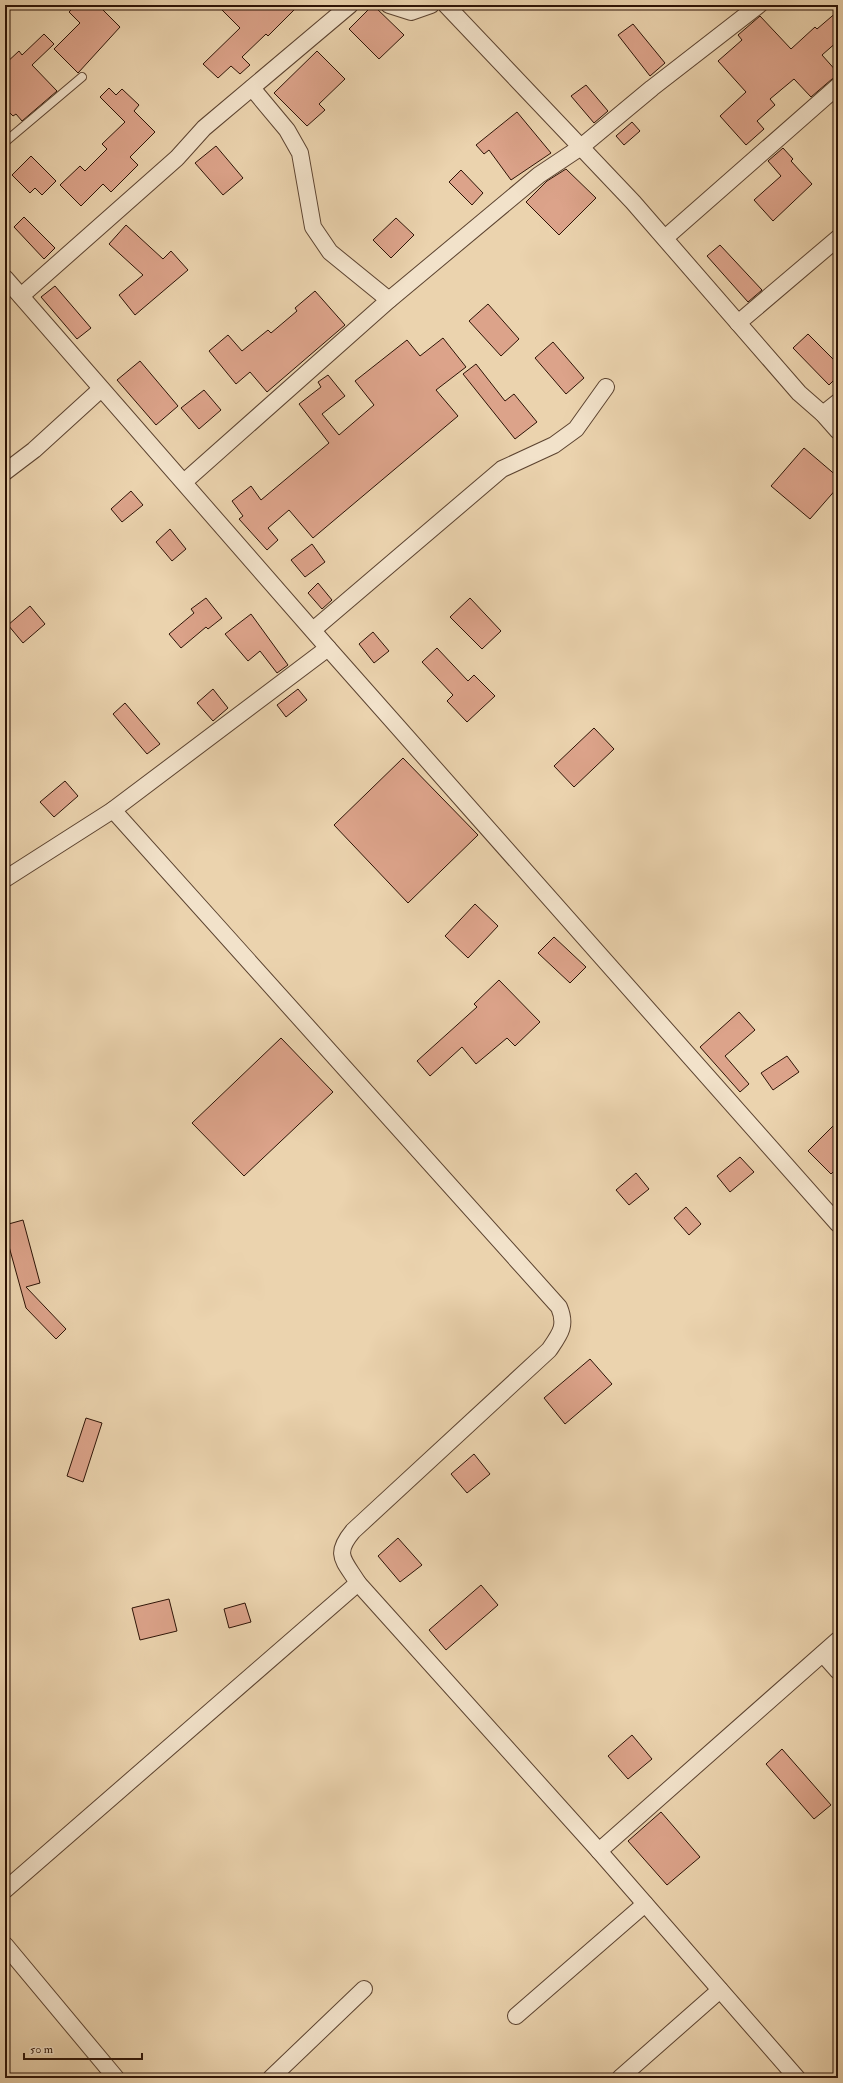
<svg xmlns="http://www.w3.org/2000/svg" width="843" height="2083" font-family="'IM FELL Double Pica',serif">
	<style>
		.building { fill: #dca38a; stroke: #2d1306 }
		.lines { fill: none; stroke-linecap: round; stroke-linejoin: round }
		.lane-casing { stroke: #5c4330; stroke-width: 10 }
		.street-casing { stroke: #5c4330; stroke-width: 18 }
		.lane { stroke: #f2e2ca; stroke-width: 8 }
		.street { stroke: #f2e2ca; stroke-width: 16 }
	</style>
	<rect width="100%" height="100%" fill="#ebd3ae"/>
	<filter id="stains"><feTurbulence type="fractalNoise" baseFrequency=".005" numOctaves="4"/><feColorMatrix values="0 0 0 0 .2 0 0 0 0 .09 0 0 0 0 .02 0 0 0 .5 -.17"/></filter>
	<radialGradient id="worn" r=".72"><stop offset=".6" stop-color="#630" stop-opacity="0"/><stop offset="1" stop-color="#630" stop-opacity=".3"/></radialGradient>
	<g class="building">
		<polygon points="76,5 98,5 120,27 78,73 54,49 80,23 69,12"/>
		<polygon points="217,5 299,5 268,36 266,34 242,57 250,65 240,74 231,66 218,78 203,64 240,28"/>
		<polygon points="373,5 404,35 379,59 349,29"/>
		<polygon points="838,11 838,41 822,55 838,73 838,77 832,79 811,97 794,79 770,99 775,105 757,121 764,129 746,145 720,116 746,92 718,61 742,40 738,35 760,16 791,49 815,27 817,29"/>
		<polygon points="633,24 665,63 650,76 618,35"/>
		<polygon points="44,34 54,44 32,65 57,91 22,121 16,114 13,116 5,108 5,64 19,51 22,55"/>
		<polygon points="317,51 345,79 319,104 325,110 307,126 274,93"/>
		<polygon points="586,85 608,111 594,123 571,96"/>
		<polygon points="109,88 116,95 122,89 139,105 134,111 155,132 130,157 138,165 111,192 103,184 81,206 60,185 80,166 85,171 107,149 102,144 125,122 100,97"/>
		<polygon points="517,112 551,153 511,180 489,150 484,154 476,145"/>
		<polygon points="632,122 640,131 624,145 616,136"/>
		<polygon points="216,146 243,178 223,195 195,163"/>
		<polygon points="783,148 793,159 791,161 812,184 773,221 754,200 781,176 768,161"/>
		<polygon points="31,156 56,181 42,195 35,188 30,193 12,175"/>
		<polygon points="566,169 596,198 559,235 526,202 547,181"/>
		<polygon points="461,170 483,193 472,205 449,182"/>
		<polygon points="24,217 55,248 44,259 14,227"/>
		<polygon points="396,218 414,235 391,258 373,240"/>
		<polygon points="126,225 163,259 171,251 188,270 135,315 119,295 143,275 109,244"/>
		<polygon points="720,245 762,290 748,302 707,256"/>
		<polygon points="55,286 91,328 77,339 41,297"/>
		<polygon points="315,291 345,325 267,392 250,372 236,384 209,351 228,335 242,351 268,330 271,333 297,311 295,308"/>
		<polygon points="488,304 519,339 501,356 469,321"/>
		<polygon points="808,334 838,364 838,376 829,385 793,348"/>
		<polygon points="443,338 466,367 436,390 458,416 313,538 289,510 268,528 278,540 267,550 239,519 243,516 232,501 251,486 261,500 329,443 299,404 321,387 318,382 328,375 345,396 322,414 339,435 374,405 355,381 407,340 420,356"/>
		<polygon points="553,342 584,378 566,394 535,358"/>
		<polygon points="140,361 178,406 156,425 117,380"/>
		<polygon points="476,364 505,401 514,394 537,422 515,439 463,374"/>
		<polygon points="204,390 221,410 199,429 181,408"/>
		<polygon points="804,448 838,477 838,487 810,519 771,486"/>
		<polygon points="131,491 143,505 122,522 111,509"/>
		<polygon points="170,529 186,549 172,561 156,542"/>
		<polygon points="312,544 325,562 305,577 291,560"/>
		<polygon points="318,583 332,600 322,609 308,593"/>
		<polygon points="206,598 222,618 208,629 206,627 181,648 169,634 194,613 191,609"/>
		<polygon points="470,598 501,631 482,649 450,617"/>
		<polygon points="30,606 45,624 23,643 8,625"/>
		<polygon points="251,614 288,665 277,673 260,651 248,661 225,634"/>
		<polygon points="373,632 389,651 374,663 359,644"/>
		<polygon points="437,648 468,681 474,675 495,696 467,722 447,701 453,695 422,662"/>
		<polygon points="213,689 228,708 213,721 197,703"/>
		<polygon points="298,689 307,700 286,717 277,705"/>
		<polygon points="125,703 160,744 147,754 113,714"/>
		<polygon points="594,728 614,749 574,787 554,766"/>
		<polygon points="403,758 478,835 408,903 334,825"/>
		<polygon points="65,781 78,796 54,817 40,802"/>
		<polygon points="475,904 498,926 468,958 445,936"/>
		<polygon points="554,937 586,967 570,983 538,953"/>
		<polygon points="499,980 540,1022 515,1046 507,1038 476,1064 462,1047 430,1076 417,1061 477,1007 474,1004"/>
		<polygon points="739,1012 755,1030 725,1056 749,1084 740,1092 700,1047"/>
		<polygon points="281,1038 333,1092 244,1176 192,1123"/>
		<polygon points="787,1056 799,1072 773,1090 761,1073"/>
		<polygon points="838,1121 838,1167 831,1174 808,1151"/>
		<polygon points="740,1157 754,1172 730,1192 717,1176"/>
		<polygon points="636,1173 649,1189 629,1205 616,1190"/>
		<polygon points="686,1207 701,1224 689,1235 674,1218"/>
		<polygon points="23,1220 40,1283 26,1287 66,1329 56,1339 26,1308 5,1232 5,1225"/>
		<polygon points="590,1359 612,1384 565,1424 544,1398"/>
		<polygon points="86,1418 102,1423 83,1482 67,1476"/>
		<polygon points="474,1454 490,1474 467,1493 451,1474"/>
		<polygon points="398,1538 422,1565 400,1582 378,1556"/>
		<polygon points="481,1585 498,1605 446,1650 429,1630"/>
		<polygon points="169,1599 177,1631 140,1640 132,1608"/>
		<polygon points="245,1603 251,1622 229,1628 224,1609"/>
		<polygon points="632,1735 652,1759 628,1779 608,1756"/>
		<polygon points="782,1749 831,1805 814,1819 766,1764"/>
		<polygon points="661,1812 700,1857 667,1885 628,1841"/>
	</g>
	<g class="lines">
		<defs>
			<polyline id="lane" points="5,142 82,77"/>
			<g id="street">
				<polyline points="389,5 411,12 431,5"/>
				<polyline points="446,5 633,202 799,393 823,414 838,431"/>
				<polyline points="252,88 287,130 300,153 313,227 330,252 389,300"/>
				<polyline points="665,238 838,86"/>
				<polyline points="5,278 328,648 838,1224"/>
				<polyline points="21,296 177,158 204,128 350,5"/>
				<polyline points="738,323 838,238"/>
				<polyline points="823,414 838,402"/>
				<polyline points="5,472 34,450 101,389"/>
				<polyline points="184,482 389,300 539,175 581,147 652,88 759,5"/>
				<polyline points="313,630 502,469 554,445 576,429 606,387"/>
				<path d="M113,810L559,1307C567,1326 560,1334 549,1350L353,1531C333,1555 344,1560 358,1583L599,1851L797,2078"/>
				<polyline points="5,879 113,810 328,648"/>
				<polyline points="823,1654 838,1671"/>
				<polyline points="599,1851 838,1640"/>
				<polyline points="5,1890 358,1583"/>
				<polyline points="5,1945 116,2078"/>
				<polyline points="516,2016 645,1904"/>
				<polyline points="271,2078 364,1989"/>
				<polyline points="620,2078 720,1990"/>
			</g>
		</defs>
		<use href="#lane" class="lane-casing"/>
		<use href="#street" class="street-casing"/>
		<use href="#lane" class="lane"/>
		<use href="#street" class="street"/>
	</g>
	<rect width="843" height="2083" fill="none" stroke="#ebd3ae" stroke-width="20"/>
	<rect x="6" y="6" width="831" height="2071" fill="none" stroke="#2d1306" stroke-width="2"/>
	<rect x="10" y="10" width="823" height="2063" fill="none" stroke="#2d1306"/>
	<path d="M24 2053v6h118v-6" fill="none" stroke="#2d1306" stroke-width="2"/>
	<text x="30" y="2053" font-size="12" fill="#2d1306" stroke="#f2e2ca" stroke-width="3" paint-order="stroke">50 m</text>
	<rect width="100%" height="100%" filter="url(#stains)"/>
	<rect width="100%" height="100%" fill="url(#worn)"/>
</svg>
